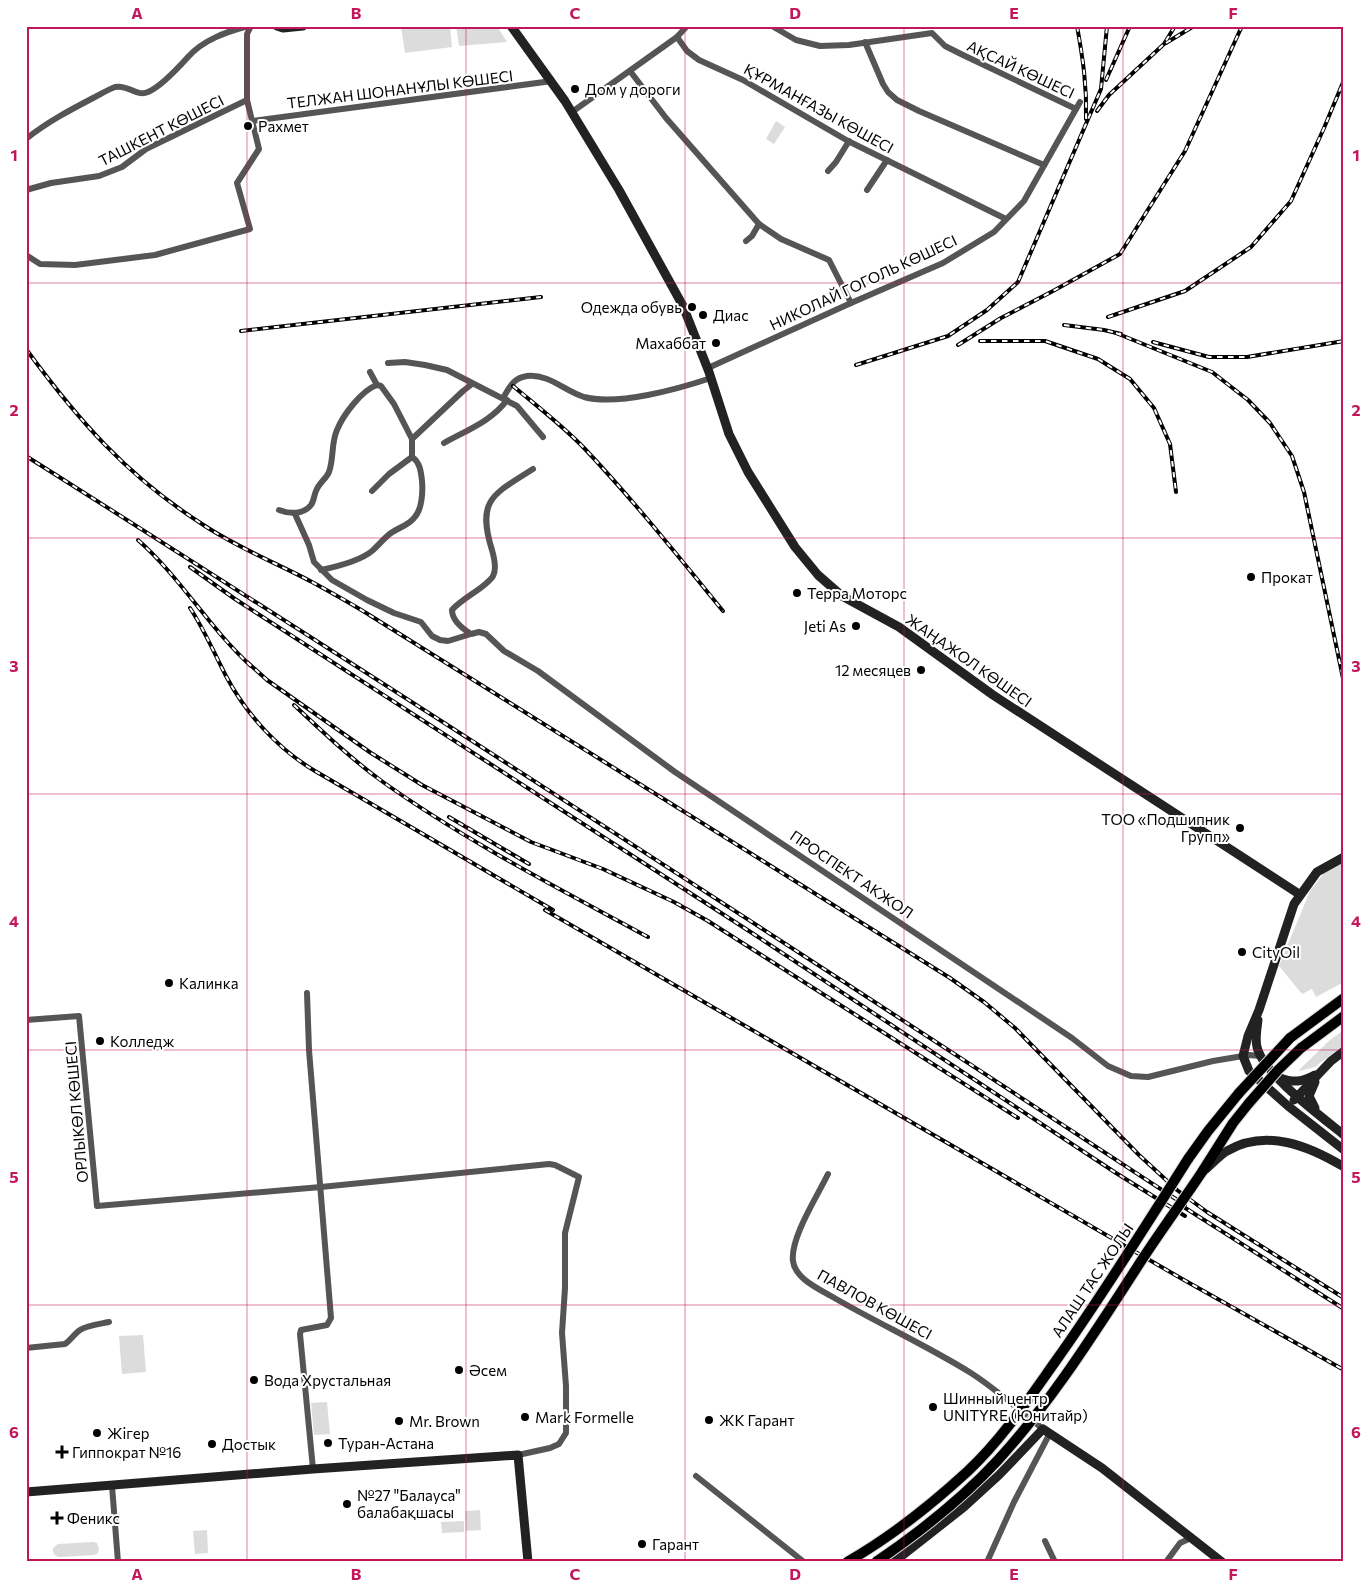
<svg xmlns="http://www.w3.org/2000/svg" width="1370" height="1588" font-family="Commissioner,sans-serif">
	<style>
		.green { fill: #dcdcdc }
		.lines { fill: none; stroke-linecap: round; stroke-linejoin: round }
		.primary-casing { stroke: #dbdbdb; stroke-width: 12 }
		.street { stroke: #555; stroke-width: 6 }
		.secondary { stroke: #222; stroke-width: 9 }
		.primary { stroke: #000; stroke-width: 10 }
		.rail-casing { stroke: #000; stroke-width: 4 }
		.rail { stroke: #fff; stroke-width: 2; stroke-dasharray: 5.5; stroke-linecap: butt }
		.primary-bridge-casing { stroke: #dbdbdb; stroke-width: 12; stroke-linecap: butt }
		.primary-bridge { stroke: #000; stroke-width: 10 }
		.grid { fill: none; stroke: #c2185b; stroke-width: 1; stroke-opacity: 0.55 }
		.poi-dot { fill: #000; stroke: #fff; stroke-width: 2 }
		.labels { text-anchor: middle; dominant-baseline: central; stroke-width: 4; stroke-linejoin: round; paint-order: stroke }
		.street-label { font-size: 15px; fill: #000; stroke: #fff }
		.poi-label { font-size: 15px; fill: #000; stroke: #fff; text-anchor: start }
		.neatline { fill: none; stroke: #c2185b; stroke-width: 2 }
		.grid-label { font-size: 16px; text-anchor: middle; font-weight: bold; fill: #c2185b }
	</style>
	<rect width="100%" height="100%" fill="#fff"/>
	<g class="green">
		<polygon points="413,26 450,26 452,47 405,53 401,27"/>
		<polygon points="456,26 497,26 507,42 459,46"/>
		<polygon points="776,121 785,127 774,144 766,139"/>
		<polygon points="1344,862 1344,982 1316,997 1312,989 1302,994 1279,966 1310,891 1325,872"/>
		<polygon points="1344,1030 1344,1045 1315,1067 1300,1071 1299,1070 1330,1040"/>
		<polygon points="143,1335 146,1372 122,1374 119,1336"/>
		<polygon points="327,1402 330,1434 314,1435 311,1403"/>
		<polygon points="480,1510 481,1530 466,1531 465,1511"/>
		<polygon points="464,1521 464,1532 442,1533 441,1522"/>
		<polygon points="207,1530 208,1553 195,1554 193,1531"/>
		<path d="M93,1542L97,1543L99,1549L98,1553L94,1555L60,1557C55,1557 52,1553 53,1548L58,1544Z"/>
	</g>
	<g class="lines">
		<defs>
			<g id="primary">
				<polyline points="1290,1038 1344,998"/>
				<polyline points="1301,1048 1344,1016"/>
				<polyline points="1188,1159 1208,1131 1239,1093"/>
				<polyline points="1202,1172 1233,1123 1249,1103"/>
			</g>
		</defs>
		<use href="#primary" class="primary-casing"/>
		<g class="street">
			<polyline points="772,26 796,40 820,46 849,45 932,33 945,46 963,55 1076,109"/>
			<polyline points="677,37 687,51 699,60 743,80 848,141 1006,219"/>
			<polyline points="865,42 883,84 888,92 897,100 919,111 1044,165"/>
			<polyline points="630,71 666,118 759,224 781,239 829,260 851,303"/>
			<polyline points="572,112 677,37 687,26"/>
			<polyline points="252,121 552,81"/>
			<path d="M26,139C47,122 72,109 95,97C101,94 109,89 115,87C128,84 136,97 148,92C160,87 179,67 188,57C203,40 226,32 248,26"/>
			<polyline points="828,171 836,162 849,141"/>
			<polyline points="26,190 51,183 99,176 122,167 146,149 247,100"/>
			<polyline points="867,190 887,160"/>
			<polyline points="746,241 752,236 759,224"/>
			<polyline points="26,255 40,264 75,265 155,255 250,229 237,183 259,149 247,100 247,34 251,26"/>
			<polyline points="388,363 405,362 425,365 447,370 517,406 543,437"/>
			<polyline points="708,368 851,303 943,263 994,232 1024,201 1080,102"/>
			<path d="M503,398C510,387 513,378 527,376C550,374 564,391 584,397C618,406 678,389 711,378"/>
			<polyline points="412,439 463,391 472,384"/>
			<path d="M444,443C465,431 492,421 507,400"/>
			<path d="M533,469C494,494 476,499 492,550C494,557 497,569 493,576C487,587 462,598 452,610C452,620 463,629 471,634L479,632L486,634L504,651L538,671L675,772L1072,1038L1108,1066L1131,1076L1148,1077L1213,1061L1249,1055L1260,1056"/>
			<polyline points="372,491 389,474 412,457 412,439 394,404 381,386 377,385"/>
			<path d="M279,510C289,514 303,515 311,505C314,501 314,495 316,491C319,483 326,479 329,472C334,458 331,443 337,430C343,415 362,390 377,385L370,372"/>
			<polyline points="295,514 309,545 314,562 332,580 367,600 394,613 421,622 432,636 440,640 448,641 471,634"/>
			<path d="M321,570C335,567 360,561 372,551C379,545 384,538 391,533C398,528 409,525 414,518C422,510 423,492 422,481C421,472 420,462 412,457"/>
			<polyline points="307,993 309,1050 331,1318 327,1325 301,1330 300,1334 313,1469"/>
			<polyline points="26,1020 79,1016 97,1206 321,1187 549,1164 555,1165 579,1177 565,1233 565,1288 562,1333 566,1386 566,1433 559,1444 550,1448 518,1455"/>
			<path d="M828,1174C818,1195 790,1238 793,1261C795,1278 817,1288 831,1296C877,1323 926,1345 971,1373C996,1389 1019,1410 1043,1429"/>
			<path d="M26,1348L65,1344C71,1340 74,1334 80,1330C88,1325 100,1324 109,1322"/>
			<polyline points="696,1476 804,1562"/>
			<polyline points="112,1486 118,1562"/>
			<polyline points="1045,1541 1055,1562"/>
			<polyline points="987,1562 1014,1502 1050,1433"/>
			<polyline points="1166,1562 1180,1543 1191,1538"/>
		</g>
		<g class="secondary">
			<polyline points="277,26 283,28 303,26"/>
			<polyline points="511,26 565,101 619,190 683,306 709,372 729,434 748,472 795,547 818,575 842,596 899,627 993,695 1299,894"/>
			<polyline points="1344,857 1317,872 1294,904 1259,1010 1248,1036 1243,1056 1249,1071 1288,1106 1344,1150"/>
			<path d="M1258,1020C1257,1028 1255,1039 1257,1047C1263,1074 1322,1117 1344,1135"/>
			<path d="M1280,1078C1294,1083 1302,1082 1315,1075"/>
			<polyline points="1315,1082 1309,1096 1315,1108"/>
			<polyline points="1294,1100 1331,1061 1344,1051"/>
			<path d="M1206,1169C1213,1163 1219,1156 1227,1151C1266,1128 1309,1146 1344,1167"/>
			<polyline points="26,1492 313,1469 518,1455 528,1562"/>
			<polyline points="894,1562 964,1507 999,1475 1043,1429 1102,1468 1222,1562"/>
		</g>
		<use href="#primary" class="primary"/>
		<defs>
			<g id="rail">
				<path d="M1077,26C1083,59 1087,86 1086,119"/>
				<polyline points="1166,43 1194,26"/>
				<polyline points="1106,80 1130,26"/>
				<polyline points="1097,111 1109,95 1164,44 1175,26"/>
				<polyline points="1108,317 1185,291 1251,247 1291,201 1324,128 1344,80"/>
				<polyline points="1064,325 1104,330 1121,334"/>
				<polyline points="241,331 541,297"/>
				<polyline points="1116,333 1212,372 1248,400 1270,423 1292,456 1304,492 1344,683"/>
				<polyline points="980,341 1045,341 1098,359 1130,379 1154,408 1170,444 1176,492"/>
				<polyline points="1153,342 1209,357 1247,357 1344,341"/>
				<polyline points="958,345 1001,318 1053,291 1120,254 1185,151 1242,26"/>
				<path d="M26,349C78,420 127,476 202,524C236,547 276,563 312,582C332,593 352,604 371,616L950,978L984,1002L1015,1028L1139,1155L1177,1190L1207,1212L1344,1298"/>
				<polyline points="856,365 948,336 987,310 1018,282 1101,89 1107,26"/>
				<path d="M513,386C538,407 563,426 585,449C634,501 678,556 723,611"/>
				<path d="M26,456C415,702 801,953 1185,1205"/>
				<path d="M138,540C181,578 209,628 251,666"/>
				<polyline points="190,567 235,599 749,931 1116,1173 1185,1216"/>
				<path d="M190,608C204,629 214,653 226,676C246,714 278,749 315,771L553,910"/>
				<polyline points="247,662 267,680 371,753 422,785 531,842 603,869 674,902 708,921 1018,1118"/>
				<path d="M294,705C322,731 351,759 383,782C466,841 558,888 648,937"/>
				<polyline points="449,817 529,864"/>
				<polyline points="545,910 1184,1280 1344,1370"/>
				<polyline points="1179,1204 1344,1309"/>
			</g>
		</defs>
		<use href="#rail" class="rail-casing"/>
		<use href="#rail" class="rail"/>
		<defs>
			<g id="primary-bridge">
				<polyline points="1239,1093 1290,1038"/>
				<polyline points="1249,1103 1278,1070 1301,1048"/>
				<path d="M847,1562C891,1537 931,1505 968,1471C1002,1439 1028,1400 1055,1362C1102,1296 1145,1227 1188,1159"/>
				<path d="M876,1562C920,1532 962,1499 998,1460C1051,1402 1093,1335 1136,1269C1157,1236 1180,1205 1202,1172"/>
			</g>
		</defs>
		<use href="#primary-bridge" class="primary-bridge-casing"/>
		<use href="#primary-bridge" class="primary-bridge"/>
	</g>
	<path class="grid" d="M247,26V1562M466,26V1562M685,26V1562M904,26V1562M1123,26V1562M26,283H1344M26,538H1344M26,794H1344M26,1050H1344M26,1305H1344"/>
	<g class="poi-dot">
		<circle cx="575" cy="89" r="5"/>
		<circle cx="248" cy="126" r="5"/>
		<circle cx="692" cy="307" r="5"/>
		<circle cx="703" cy="315" r="5"/>
		<circle cx="716" cy="343" r="5"/>
		<circle cx="1251" cy="577" r="5"/>
		<circle cx="797" cy="593" r="5"/>
		<circle cx="856" cy="626" r="5"/>
		<circle cx="921" cy="670" r="5"/>
		<circle cx="1240" cy="828" r="5"/>
		<circle cx="1242" cy="952" r="5"/>
		<circle cx="169" cy="983" r="5"/>
		<circle cx="100" cy="1041" r="5"/>
		<circle cx="459" cy="1370" r="5"/>
		<circle cx="254" cy="1380" r="5"/>
		<circle cx="933" cy="1407" r="5"/>
		<circle cx="525" cy="1417" r="5"/>
		<circle cx="709" cy="1420" r="5"/>
		<circle cx="399" cy="1421" r="5"/>
		<circle cx="97" cy="1433" r="5"/>
		<circle cx="328" cy="1443" r="5"/>
		<circle cx="212" cy="1444" r="5"/>
		<path d="M59.5 1444.5h5v5h5v5h-5v5h-5v-5h-5v-5h5z"/>
		<circle cx="347" cy="1504" r="5"/>
		<path d="M54.5 1510.5h5v5h5v5h-5v5h-5v-5h-5v-5h5z"/>
		<circle cx="642" cy="1544" r="5"/>
	</g>
	<g class="labels">
		<g class="street-label">
			<text transform="translate(1021 69) rotate(25)">АҚСАЙ КӨШЕСІ</text>
			<text transform="translate(400 89) rotate(-7)">ТЕЛЖАН ШОНАНҰЛЫ КӨШЕСІ</text>
			<text transform="translate(819 108) rotate(29)">ҚҰРМАНҒАЗЫ КӨШЕСІ</text>
			<text transform="translate(161 130) rotate(-27)">ТАШКЕНТ КӨШЕСІ</text>
			<text transform="translate(863 282) rotate(-25)">НИКОЛАЙ ГОГОЛЬ КӨШЕСІ</text>
			<text transform="translate(969 660) rotate(35)">ЖАҢАЖОЛ КӨШЕСІ</text>
			<text transform="translate(852 874) rotate(34)">ПРОСПЕКТ АКЖОЛ</text>
			<text transform="translate(76 1112) rotate(-95)">ОРЛЫКӨЛ КӨШЕСІ</text>
			<text transform="translate(1092 1280) rotate(-56)">АЛАШ ТАС ЖОЛЫ</text>
			<text transform="translate(875 1304) rotate(29)">ПАВЛОВ КӨШЕСІ</text>
		</g>
		<g class="poi-label">
			<text x="585" y="89">Дом у дороги</text>
			<text x="258" y="126">Рахмет</text>
			<text x="682" y="307" text-anchor="end">Одежда обувь</text>
			<text x="713" y="315">Диас</text>
			<text x="706" y="343" text-anchor="end">Махаббат</text>
			<text x="1261" y="577">Прокат</text>
			<text x="807" y="593">Терра Моторс</text>
			<text x="846" y="626" text-anchor="end">Jeti As</text>
			<text x="911" y="670" text-anchor="end">12 месяцев</text>
			<text x="1230" y="819" text-anchor="end">ТОО «Подшипник<tspan x="1230" dy="17">Групп»</tspan></text>
			<text x="1252" y="952">CityOil</text>
			<text x="179" y="983">Калинка</text>
			<text x="110" y="1041">Колледж</text>
			<text x="469" y="1370">Әсем</text>
			<text x="264" y="1380">Вода Хрустальная</text>
			<text x="943" y="1398">Шинный центр<tspan x="943" dy="17">UNITYRE (Юнитайр)</tspan></text>
			<text x="535" y="1417">Mark Formelle</text>
			<text x="719" y="1420">ЖК Гарант</text>
			<text x="409" y="1421">Mr. Brown</text>
			<text x="107" y="1433">Жiгер</text>
			<text x="338" y="1443">Туран-Астана</text>
			<text x="222" y="1444">Достык</text>
			<text x="72" y="1452">Гиппократ №16</text>
			<text x="357" y="1495">№27 "Балауса"<tspan x="357" dy="17">балабақшасы</tspan></text>
			<text x="67" y="1518">Феникс</text>
			<text x="652" y="1544">Гарант</text>
		</g>
	</g>
	<rect width="1370" height="1588" fill="none" stroke="#ffffff" stroke-width="55"/>
	<rect x="28" y="28" width="1314" height="1532" class="neatline"/>
	<g class="grid-label">
		<text x="137" y="19">A</text>
		<text x="356" y="19">B</text>
		<text x="575" y="19">C</text>
		<text x="795" y="19">D</text>
		<text x="1014" y="19">E</text>
		<text x="1233" y="19">F</text>
		<text x="14" y="161">1</text>
		<text x="1356" y="161">1</text>
		<text x="14" y="416">2</text>
		<text x="1356" y="416">2</text>
		<text x="14" y="672">3</text>
		<text x="1356" y="672">3</text>
		<text x="14" y="927">4</text>
		<text x="1356" y="927">4</text>
		<text x="14" y="1183">5</text>
		<text x="1356" y="1183">5</text>
		<text x="14" y="1438">6</text>
		<text x="1356" y="1438">6</text>
		<text x="137" y="1580">A</text>
		<text x="356" y="1580">B</text>
		<text x="575" y="1580">C</text>
		<text x="795" y="1580">D</text>
		<text x="1014" y="1580">E</text>
		<text x="1233" y="1580">F</text>
	</g>
</svg>
